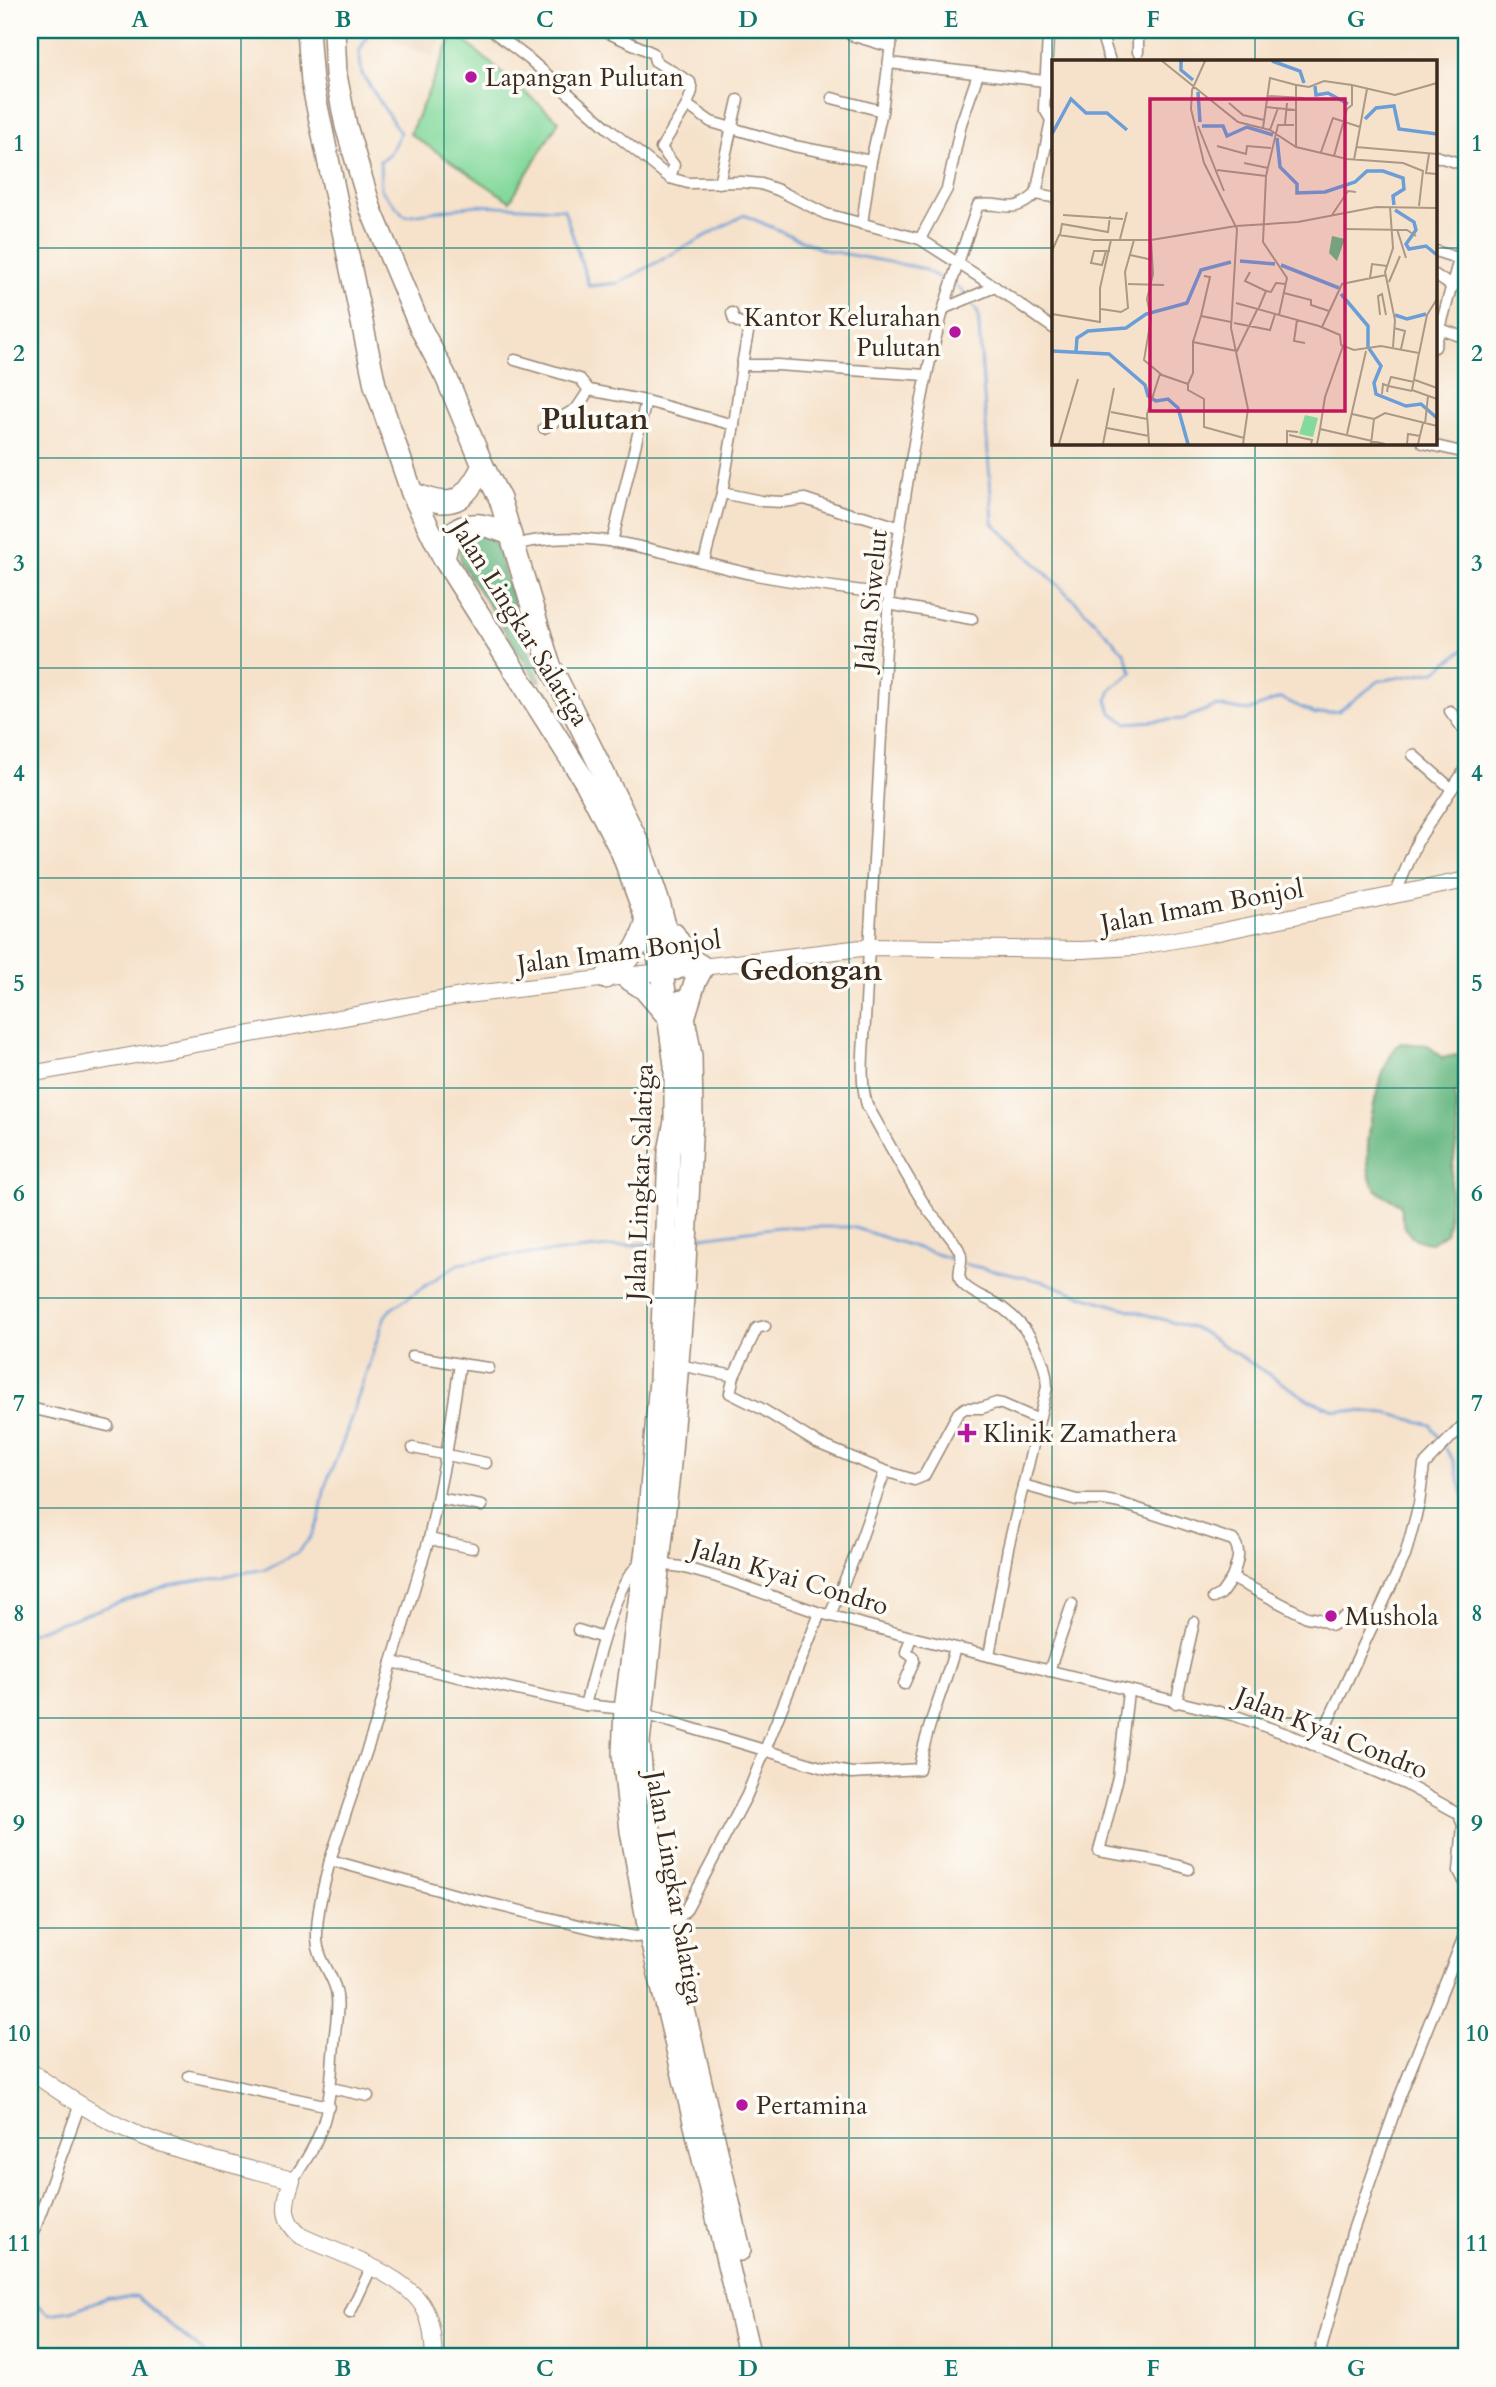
<svg xmlns="http://www.w3.org/2000/svg" width="1496" height="2387" font-family="Cardo,serif">
	<style>
		.built { fill: #ecd3b9 }
		.green { fill: #84d99c; stroke: #60825d; stroke-width: 2 }
		.forest { fill: #6bb984; stroke: #537251; stroke-width: 2 }
		.lines { fill: none; stroke-linecap: round; stroke-linejoin: round }
		.stream { stroke: #6b9dd6; stroke-width: 2.5 }
		.street-casing { stroke: #988674; stroke-width: 13 }
		.secondary-casing { stroke: #988674; stroke-width: 18 }
		.highway-casing { stroke: #988674; stroke-width: 24 }
		.street { stroke: #fff; stroke-width: 10 }
		.secondary { stroke: #fff; stroke-width: 16 }
		.highway { stroke: #fff; stroke-width: 21 }
		.grid { fill: none; stroke: #0f766e; stroke-width: 2; stroke-opacity: 0.55 }
		.poi-dot { fill: #b5179e; stroke: #fdfcf7; stroke-width: 2.5 }
		.labels { text-anchor: middle; dominant-baseline: central; stroke-width: 7; stroke-linejoin: round; paint-order: stroke }
		.poi-label { font-size: 26px; fill: #3b2a1e; stroke: #fdfcf7; text-anchor: start }
		.street-label { font-size: 26px; fill: #3b2a1e; stroke: #fdfcf7 }
		.quarter-label { font-size: 30px; font-weight: bold; fill: #3b2a1e; stroke: #fdfcf7 }
		.inset-river { fill: none; stroke: #6b9dd6; stroke-width: 3.5 }
		.inset-road { fill: none; stroke: #ab9886; stroke-width: 2 }
		.view { fill: #c2185b; fill-opacity: 0.15; stroke: #c2185b; stroke-width: 3.5 }
		.inset-edge { fill: none; stroke: #3b2a1e; stroke-width: 3.5 }
		.neatline { fill: none; stroke: #0f766e; stroke-width: 2.5 }
		.grid-label { font-size: 23px; text-anchor: middle; font-weight: bold; fill: #0f766e }
	</style>
	<rect width="100%" height="100%" fill="#fdfcf7"/>
	<filter id="ink" filterUnits="userSpaceOnUse"><feTurbulence type="fractalNoise" baseFrequency=".0143" numOctaves="2"/><feDisplacementMap in="SourceGraphic" scale="14" xChannelSelector="R" yChannelSelector="G"/><feConvolveMatrix kernelMatrix="1 2 1 2 8 2 1 2 1" color-interpolation-filters="sRGB"/></filter>
	<filter id="wash" filterUnits="userSpaceOnUse"><feTurbulence type="fractalNoise" baseFrequency=".00686" numOctaves="4" result="noise"/><feDisplacementMap in="SourceGraphic" scale="28" xChannelSelector="R" yChannelSelector="G"/><feGaussianBlur stdDeviation="1.57" result="paint"/><feColorMatrix in="noise" values="0 0 0 0 0 0 0 0 0 0 0 0 0 0 0 0 0 1.4 0 .05"/><feComposite in="paint" operator="in"/></filter>
	<g filter="url(#wash)">
		<rect width="100%" height="100%" fill="#f6e2cb"/>
		<polygon class="built" points="399,30 446,30 433,58 393,41"/>
		<polygon class="green" points="454,32 559,121 510,201 410,134"/>
		<g class="forest">
			<polygon points="484,534 495,543 531,656 541,681 538,682 461,563 458,544 461,537"/>
			<path d="M1400,1043L1428,1045L1442,1058L1466,1053V1086L1461,1087L1455,1093L1458,1135L1452,1170L1448,1224L1446,1233L1431,1243C1406,1241 1402,1225 1400,1204C1388,1198 1376,1194 1371,1180C1360,1153 1378,1062 1400,1043Z"/>
		</g>
		<g class="lines">
			<g class="stream">
				<polyline points="370,30 359,52 362,74 400,133 391,152 380,161 381,190 405,216 477,205 564,209 589,286 619,283 744,215 824,250 921,268 947,282"/>
				<polyline points="953,285 961,289 966,297"/>
				<polyline points="970,302 978,313 993,523 1079,605 1124,652 1132,673 1112,688 1107,700 1111,712 1126,723 1183,719 1216,706 1248,711 1281,698 1315,714 1339,711 1379,681 1436,671 1466,648"/>
				<polyline points="694,1238 779,1227 852,1227 958,1261"/>
				<polyline points="964,1264 1045,1282 1082,1296 1199,1330 1309,1400 1334,1410 1387,1413 1431,1425 1442,1443"/>
				<polyline points="1446,1449 1453,1460 1466,1504"/>
				<polyline points="30,1633 174,1584 266,1569 298,1552 310,1538 319,1521 325,1486 343,1442 385,1316 391,1309 458,1264 496,1257 656,1243"/>
				<polyline points="30,2299 49,2314 71,2311 108,2297 137,2297 209,2357"/>
			</g>
		</g>
	</g>
	<g filter="url(#ink)">
		<g class="lines">
			<defs>
				<g id="street">
					<polyline points="491,30 529,59 610,130 670,178 688,183 742,182 761,184 778,190 826,214 920,239 995,287 1053,328"/>
					<polyline points="850,30 851,35 891,47"/>
					<polyline points="1100,30 1110,61"/>
					<polyline points="606,32 653,53 655,61 690,82 692,91 687,105 711,122 794,146 871,161"/>
					<polyline points="1138,52 1138,30"/>
					<polyline points="889,63 1053,82"/>
					<polyline points="832,98 882,111"/>
					<polyline points="1435,156 1466,165"/>
					<polyline points="670,178 674,165 661,148 687,105"/>
					<polyline points="719,183 738,100"/>
					<polyline points="1036,194 1051,120 1044,108 1048,36"/>
					<polyline points="862,224 871,161 882,111 893,30"/>
					<polyline points="920,239 947,189 961,124 978,74"/>
					<polyline points="1435,251 1460,259"/>
					<polyline points="1435,275 1453,287"/>
					<polyline points="945,308 995,287"/>
					<polyline points="732,313 734,320 749,327 742,365"/>
					<polyline points="1440,329 1466,338"/>
					<polyline points="1435,347 1466,233"/>
					<polyline points="515,360 580,379 589,390 646,401 734,425 742,365 777,365 926,375"/>
					<polyline points="544,428 577,408 589,390"/>
					<polyline points="1423,443 1466,453"/>
					<polyline points="722,493 761,501 783,502 805,499 853,515 863,516 901,528"/>
					<polyline points="612,542 646,401"/>
					<path d="M514,545C595,523 677,559 756,575C800,583 845,589 889,594"/>
					<polyline points="704,561 722,493 734,425"/>
					<polyline points="888,604 972,619"/>
					<polyline points="1450,711 1466,733"/>
					<polyline points="1413,755 1452,789"/>
					<polyline points="1395,895 1418,840 1466,768"/>
					<polyline points="765,1326 757,1328 734,1376 730,1393 762,1409 817,1443 885,1471"/>
					<polyline points="460,1364 489,1368"/>
					<polyline points="679,1365 734,1376"/>
					<polyline points="30,1408 108,1426"/>
					<polyline points="413,1448 486,1463"/>
					<path d="M1023,1485L1077,1500H1104L1120,1503L1233,1540C1243,1552 1236,1565 1232,1578L1307,1617L1318,1619L1333,1625L1345,1617L1372,1626"/>
					<polyline points="438,1498 482,1506"/>
					<polyline points="429,1539 472,1548"/>
					<polyline points="660,1564 681,1567 717,1577 820,1613 911,1637 1236,1716 1292,1736 1407,1785 1458,1813 1463,1825 1459,1871 1466,1885"/>
					<polyline points="1213,1598 1221,1594 1232,1578"/>
					<polyline points="830,1615 855,1556 885,1471 914,1480 924,1476 958,1413 965,1408 982,1408 996,1403 1002,1404 1039,1420"/>
					<polyline points="578,1630 603,1638"/>
					<path d="M989,1656L1008,1548L1047,1387C1047,1359 1028,1327 1005,1310C993,1300 975,1296 964,1285C953,1275 966,1262 959,1250C951,1234 936,1222 926,1207C905,1174 886,1139 867,1105C859,1079 864,1047 865,1020L889,594C902,522 911,450 926,379C938,320 958,262 978,205C1006,201 1010,217 1036,194L1053,197"/>
					<polyline points="392,1662 429,1539 446,1456 460,1364 412,1356"/>
					<polyline points="1049,1671 1072,1604"/>
					<polyline points="904,1684 914,1661 913,1657 906,1652 911,1637"/>
					<path d="M1128,1692L1118,1777L1099,1851C1130,1857 1160,1859 1189,1869"/>
					<polyline points="1176,1703 1194,1622"/>
					<path d="M585,1705C592,1680 618,1566 644,1563"/>
					<path d="M641,1713L824,1768L852,1773L919,1769C926,1727 944,1689 955,1648"/>
					<polyline points="1316,1747 1405,1556 1419,1504 1424,1465 1466,1422"/>
					<polyline points="330,1860 378,1717 392,1662 585,1705 625,1709"/>
					<polyline points="189,2076 329,2106"/>
					<polyline points="331,2088 368,2096"/>
					<path d="M292,2180C330,2130 329,2103 334,2044C335,2027 340,2007 336,1990C331,1972 318,1959 317,1940C316,1912 324,1886 330,1860L467,1898L607,1932L636,1937L666,1932L687,1909L747,1795L820,1613"/>
					<polyline points="30,2242 80,2104"/>
					<polyline points="350,2313 371,2268"/>
					<polyline points="1319,2357 1352,2233 1400,2096 1466,1931"/>
				</g>
				<g id="secondary">
					<polyline points="30,1074 466,995 870,947 1082,950 1134,947 1209,934 1466,880"/>
					<path d="M30,2071C62,2094 96,2116 132,2132C183,2154 239,2166 292,2180C284,2204 281,2219 301,2236C336,2253 408,2274 425,2310C432,2323 433,2342 434,2357"/>
				</g>
				<g id="highway">
					<polyline points="308,30 312,82 375,385 412,493 444,559 586,783 622,853 647,921 662,971 675,1065 675,1121 669,1152 660,1380 646,1549 625,1709 623,1754 631,1831 650,1936 750,2357"/>
					<polyline points="334,30 336,75 346,126 371,210 420,327 447,379 483,466 500,499 549,663 639,844 660,906 676,969"/>
					<path d="M412,493C452,510 463,504 483,466"/>
					<path d="M444,559L450,534C471,518 488,526 510,534"/>
					<polyline points="674,934 689,958 703,967 695,982 684,1018"/>
					<polyline points="624,976 644,989 668,1017"/>
					<path d="M605,978C631,957 637,953 647,921"/>
					<polyline points="681,1001 691,1056 692,1117 684,1285 670,1464 639,1742 642,1780 666,1932 740,2250"/>
				</g>
			</defs>
			<use href="#street" class="street-casing"/>
			<use href="#secondary" class="secondary-casing"/>
			<use href="#highway" class="highway-casing"/>
			<use href="#street" class="street"/>
			<use href="#secondary" class="secondary"/>
			<use href="#highway" class="highway"/>
		</g>
	</g>
	<path class="grid" d="M241,30V2357M444,30V2357M647,30V2357M849,30V2357M1052,30V2357M1255,30V61M30,248H1053M1435,248H1466M1255,443V2357M30,458H1466M30,668H1466M30,878H1466M30,1088H1466M30,1298H1466M30,1508H1466M30,1718H1466M30,1928H1466M30,2138H1466"/>
	<g class="poi-dot">
		<circle cx="471" cy="77" r="7"/>
		<circle cx="955" cy="332" r="7"/>
		<path d="M963.5 1422.5h7v7h7v7h-7v7h-7v-7h-7v-7h7z"/>
		<circle cx="1331" cy="1616" r="7"/>
		<circle cx="742" cy="2105" r="7"/>
	</g>
	<g class="labels">
		<g class="poi-label">
			<text x="485" y="77">Lapangan Pulutan</text>
			<text x="941" y="317" text-anchor="end">Kantor Kelurahan<tspan x="941" dy="30">Pulutan</tspan></text>
			<text x="983" y="1433">Klinik Zamathera</text>
			<text x="1345" y="1616">Mushola</text>
			<text x="756" y="2105">Pertamina</text>
		</g>
		<g class="street-label">
			<text transform="translate(871 600) rotate(-84)">Jalan Siwelut</text>
			<text transform="translate(520 623) rotate(58)">Jalan Lingkar Salatiga</text>
			<text transform="translate(1202 906) rotate(-10)">Jalan Imam Bonjol</text>
			<text transform="translate(619 952) rotate(-7)">Jalan Imam Bonjol</text>
			<text transform="translate(640 1182) rotate(-88)">Jalan Lingkar Salatiga</text>
			<text transform="translate(790 1577) rotate(17)">Jalan Kyai Condro</text>
			<text transform="translate(1332 1733) rotate(22)">Jalan Kyai Condro</text>
			<text transform="translate(675 1888) rotate(80)">Jalan Lingkar Salatiga</text>
		</g>
		<g class="quarter-label">
			<text x="595" y="419">Pulutan</text>
			<text x="811" y="970">Gedongan</text>
		</g>
	</g>
	<g transform="translate(1052 60)">
		<rect width="385" height="385" fill="#f6e2cb"/>
		<path d="M253,355L266,358L261,377L247,374Z" fill="#84d99c"/>
		<path d="M280,176L293,179L285,201L277,193Z" fill="#6bb984"/>
		<path class="inset-river" d="M129,1V10L141,20M220,1L248,11L252,23M263,26L264,35L276,33L296,44M146,32L148,62M313,59L324,48L342,46L347,69L385,74M150,66H171L175,76L195,67L221,75M0,74L19,39L34,53H55L75,70M225,78L228,107L245,124V133L273,132L303,122L315,111H331L351,118L352,129L341,136L342,145M343,150L362,162L364,170L354,184L357,189L374,186L385,195M188,201L223,204M229,205L287,228M289,234L316,266V287L329,306L322,323L324,334L354,346L369,344L385,358M343,255L355,259L374,254M0,291L57,294L93,325L96,336L104,341L116,339L126,348L136,384M24,292L25,278L36,271L74,268L94,254L135,243L149,210L179,202"/>
		<path class="inset-road" d="M110,1L186,62L218,70L244,87L295,99L351,103L371,111L367,146M153,1L140,30L139,49L152,103L185,169L179,268L196,349L191,384M216,36L252,38M177,43L191,55L212,60M214,47L244,50M233,64L235,43M146,66L172,131M211,68L218,18L244,25M218,70L226,48M165,86L194,94L195,86L219,88M244,87V25L257,27L272,21L300,25M304,87L385,94M269,92L281,58L308,67M377,94L374,113L385,114M282,96L295,49L300,45V25L343,35L385,23M302,100L315,29M192,103L216,108M165,110L214,116M338,147L341,188L333,212L343,260L341,287M11,155L71,159M280,155L296,131L304,132M292,169L355,170L364,176M345,169L354,198M8,175L10,164L56,172L58,156M68,179L75,152M99,180L101,214L95,239L99,259L92,300L110,315L136,324V330L152,339V367L192,378M0,191L7,175L42,180H99L184,166L246,162L324,147L385,148M54,191L50,205L39,203L42,191H58M78,195L101,200M198,212L193,221L214,231M318,218L320,204L335,206M337,222L348,196M76,224L112,225M232,233L259,240V245L277,251M184,243L267,266L288,275L289,285L302,290L329,286L367,293L360,330L385,339M49,249L69,252L76,248L73,212L82,180M206,250L214,231L219,232L224,223L234,224M0,254L48,262V228L59,180M227,255L235,218L211,182L214,116L226,65H242M328,255L326,236L330,234L334,255M149,256L158,217L152,216M245,260L242,281L253,283M182,263L218,270L223,254M270,267L290,224L334,215M342,268L353,271L349,289M141,282L149,256L179,262M367,294L375,255L385,239M363,320L385,328M136,324L141,313V282L185,291L205,250M335,332L336,326L360,331M330,334L331,324L336,326L339,317L362,322M59,352L95,359M300,354L322,359M373,364L376,336M55,368L97,376M268,369L273,337L291,286M295,374L314,291M237,375L260,380L259,384M7,384L26,319M51,384L62,328M97,384L95,354L108,314M235,384V371L246,372M265,384L268,369L333,384M319,384L322,359L333,353L385,366M355,384L356,374L368,376M366,384L371,363"/>
		<path class="view" d="M98,39H293V351H98Z"/>
		<rect width="385" height="385" class="inset-edge"/>
	</g>
	<rect width="1496" height="2387" fill="none" stroke="#fdfcf7" stroke-width="77"/>
	<rect x="38" y="38" width="1420" height="2310" class="neatline"/>
	<g class="grid-label">
		<text x="140" y="27">A</text>
		<text x="343" y="27">B</text>
		<text x="545" y="27">C</text>
		<text x="748" y="27">D</text>
		<text x="951" y="27">E</text>
		<text x="1153" y="27">F</text>
		<text x="1356" y="27">G</text>
		<text x="19" y="151">1</text>
		<text x="1477" y="151">1</text>
		<text x="19" y="361">2</text>
		<text x="1477" y="361">2</text>
		<text x="19" y="571">3</text>
		<text x="1477" y="571">3</text>
		<text x="19" y="781">4</text>
		<text x="1477" y="781">4</text>
		<text x="19" y="991">5</text>
		<text x="1477" y="991">5</text>
		<text x="19" y="1201">6</text>
		<text x="1477" y="1201">6</text>
		<text x="19" y="1411">7</text>
		<text x="1477" y="1411">7</text>
		<text x="19" y="1621">8</text>
		<text x="1477" y="1621">8</text>
		<text x="19" y="1831">9</text>
		<text x="1477" y="1831">9</text>
		<text x="19" y="2041">10</text>
		<text x="1477" y="2041">10</text>
		<text x="19" y="2251">11</text>
		<text x="1477" y="2251">11</text>
		<text x="140" y="2376">A</text>
		<text x="343" y="2376">B</text>
		<text x="545" y="2376">C</text>
		<text x="748" y="2376">D</text>
		<text x="951" y="2376">E</text>
		<text x="1153" y="2376">F</text>
		<text x="1356" y="2376">G</text>
	</g>
</svg>
